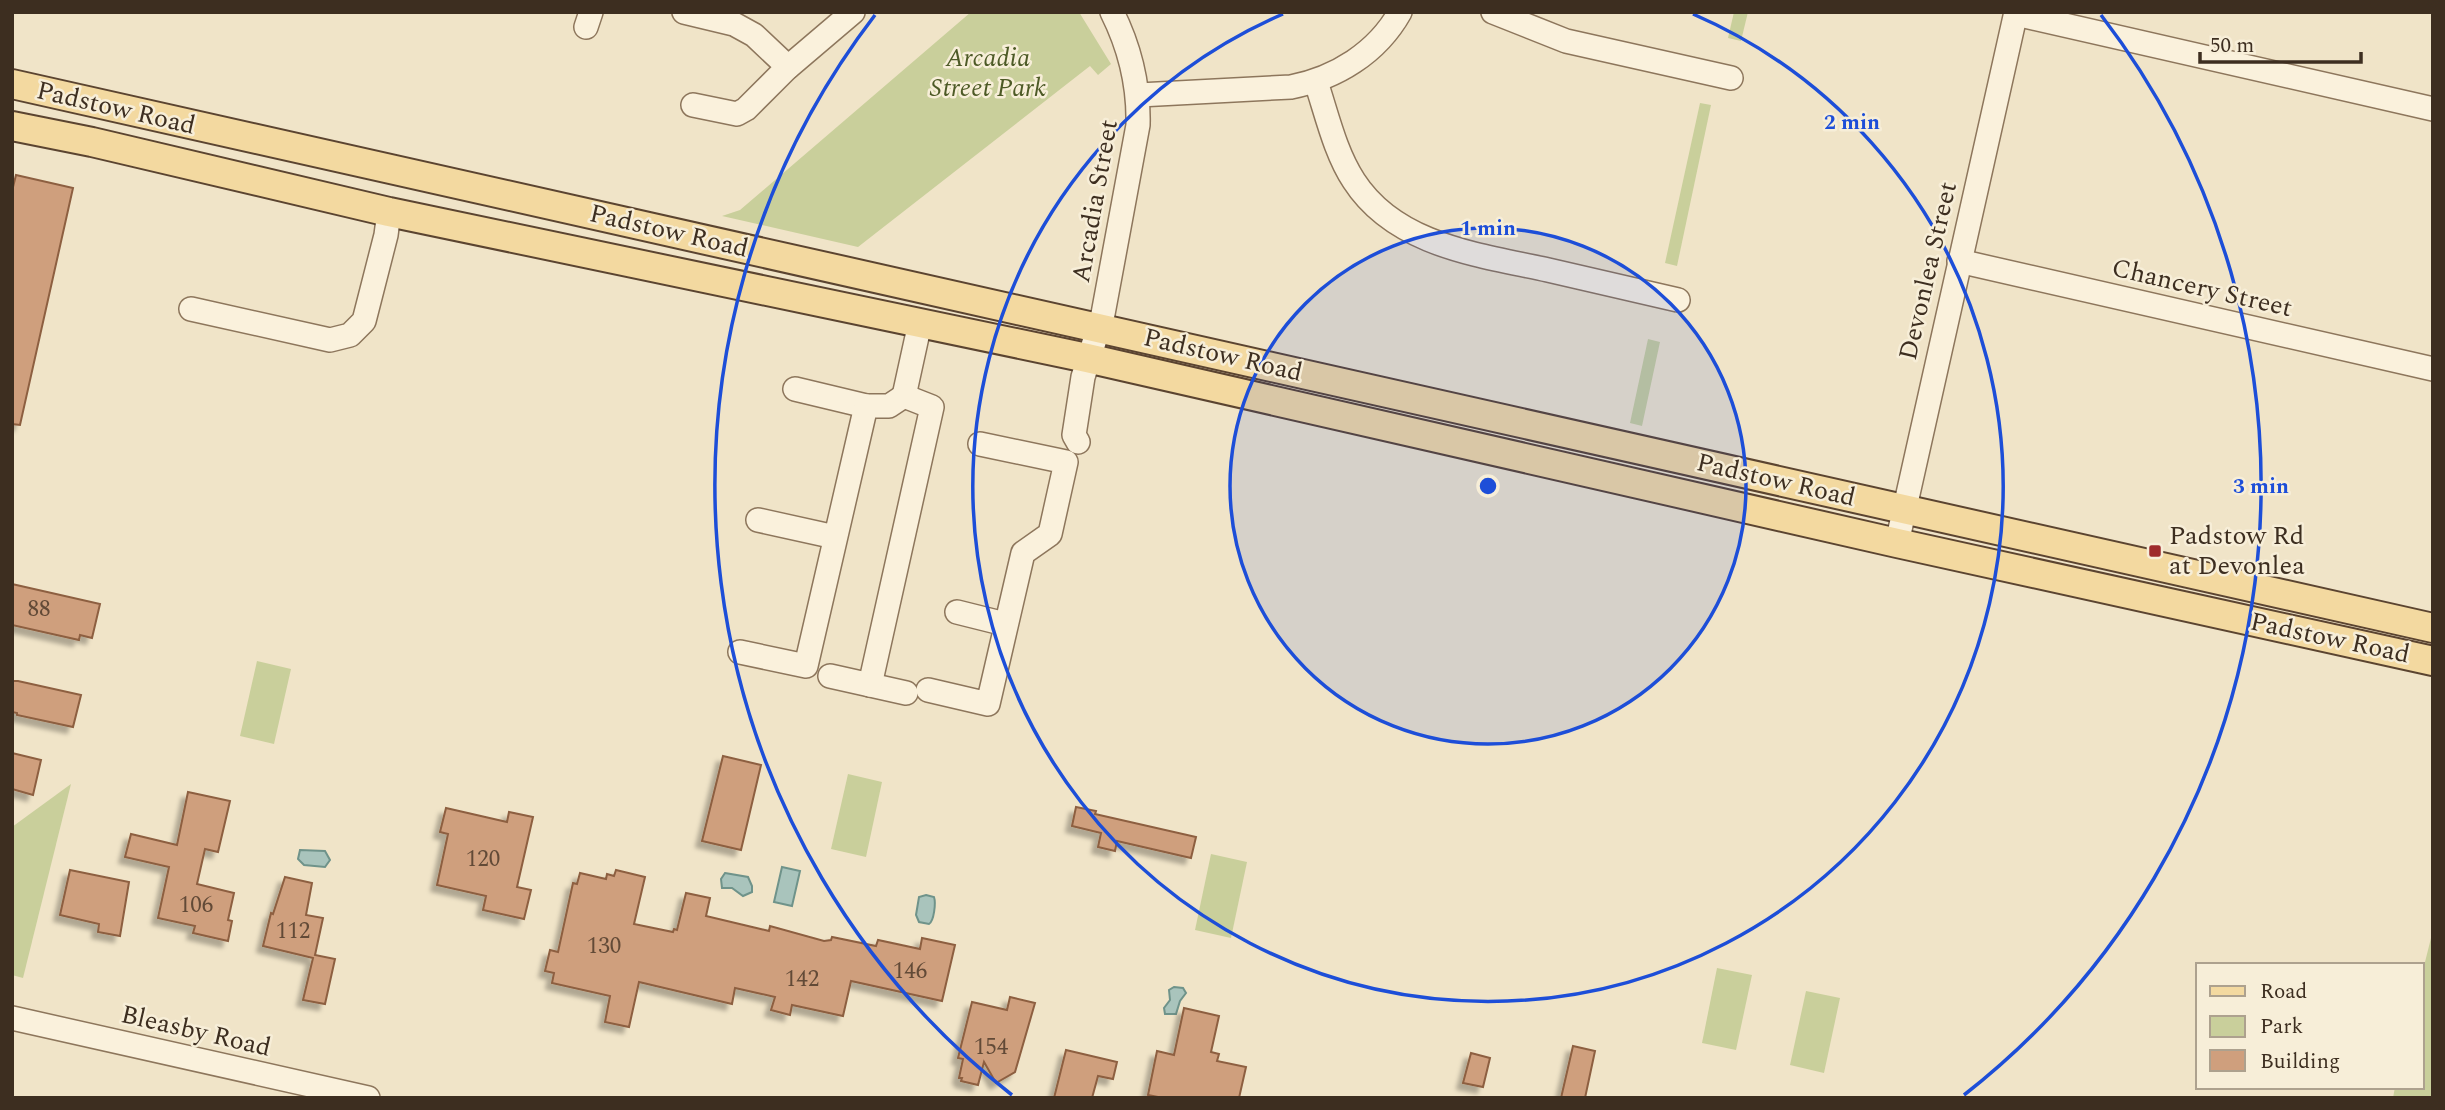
<svg xmlns="http://www.w3.org/2000/svg" width="2445" height="1110" font-family="Spectral,serif">
	<style>
		.green { fill: #c9cf9b }
		.water { fill: #a9c4bc; stroke: #6f938a; stroke-width: 2 }
		.building { fill: #cf9f7d; stroke: #8d5f41; stroke-width: 2; filter: url(#shadow) }
		.lines { fill: none; stroke-linecap: round; stroke-linejoin: round }
		.minor-casing { stroke: #8d765c; stroke-width: 26 }
		.major-casing { stroke: #5b4430; stroke-width: 32 }
		.minor { stroke: #faf1dc; stroke-width: 23 }
		.major { stroke: #f3d9a0; stroke-width: 28 }
		.ring { fill: none; stroke: #1d4ed8; stroke-width: 3.5 }
		.poi-dot { fill: #9e2a2b; stroke: #f7eed8; stroke-width: 2.5 }
		.labels { text-anchor: middle; dominant-baseline: central; stroke-width: 5; stroke-linejoin: round; paint-order: stroke }
		.number-label { font-size: 23px; fill: #624a37 }
		.park-label { font-size: 26px; font-style: italic; fill: #4d5a26; stroke: #f7eed8 }
		.street-label { font-size: 26px; fill: #3d2e20; stroke: #f7eed8 }
		.poi-label { font-size: 26px; fill: #3d2e20; stroke: #f7eed8; text-anchor: start }
		.centre { fill: #1d4ed8; stroke: #f7eed8; stroke-width: 3.5 }
		.ring-label { font-size: 21px; text-anchor: middle; font-weight: bold; fill: #1d4ed8; stroke: #f7eed8; stroke-width: 5; stroke-linejoin: round; paint-order: stroke }
	</style>
	<defs>
		<filter id="shadow"><feDropShadow dx="-6" dy="6" stdDeviation="2" flood-color="#0004"/></filter>
	</defs>
	<rect width="100%" height="100%" fill="#f0e4c8"/>
	<g class="green">
		<polygon points="971,12 1079,12 1111,64 1098,75 1090,66 858,247 722,216 740,210"/>
		<polygon points="1734,12 1748,12 1741,41 1728,38"/>
		<polygon points="1700,103 1711,105 1677,266 1665,263"/>
		<polygon points="1648,339 1660,342 1642,426 1630,423"/>
		<polygon points="257,661 291,669 274,744 240,736"/>
		<polygon points="848,774 882,782 866,857 831,849"/>
		<polygon points="71,784 23,978 12,975 12,827"/>
		<polygon points="1211,854 1247,862 1231,938 1195,930"/>
		<polygon points="2433,930 2433,1098 2393,1098 2395,1087 2422,1087 2422,974"/>
		<polygon points="1717,968 1752,975 1736,1050 1702,1043"/>
		<polygon points="1806,991 1840,998 1824,1073 1790,1065"/>
	</g>
	<g class="water">
		<polygon points="300,850 325,851 330,860 325,867 304,865 298,859"/>
		<polygon points="782,867 800,871 792,906 774,902"/>
		<polygon points="725,873 748,877 752,886 752,892 743,896 732,888 722,888 721,879"/>
		<path d="M926,895L934,897C936,903 934,921 929,924L919,922L916,915L919,897Z"/>
		<polygon points="1174,987 1183,988 1186,993 1180,1001 1176,1014 1165,1014 1164,1008 1170,1000 1169,990"/>
	</g>
	<g class="building">
		<polygon points="16,175 73,188 20,425 12,424 12,191"/>
		<polygon points="12,584 100,604 92,638 80,635 79,640 12,625"/>
		<polygon points="12,681 18,681 81,695 73,727 17,715 17,713 12,712"/>
		<polygon points="12,753 41,760 33,795 12,789"/>
		<polygon points="723,756 761,765 741,850 702,841"/>
		<polygon points="188,792 230,801 218,852 205,849 197,884 234,893 228,920 232,921 228,941 193,933 195,926 158,918 169,867 125,857 131,834 177,845"/>
		<polygon points="1076,807 1096,811 1095,814 1196,837 1191,858 1117,841 1115,851 1098,847 1101,833 1072,826"/>
		<polygon points="446,808 507,822 509,812 533,817 517,887 531,890 524,919 483,910 486,896 437,885 448,834 440,832"/>
		<polygon points="70,870 129,882 120,936 98,932 99,924 60,915"/>
		<polygon points="616,870 645,877 634,924 673,932 674,929 677,930 686,893 710,898 706,916 769,931 770,926 824,941 831,940 832,937 876,946 878,940 920,949 922,938 955,945 942,1001 851,981 843,1016 792,1005 790,1015 771,1010 775,997 735,988 732,1004 639,982 629,1027 605,1022 610,996 552,983 554,973 545,971 550,950 558,952 573,883 577,884 580,873 606,879 607,874 614,876"/>
		<polygon points="285,877 312,883 306,915 323,918 315,955 335,959 325,1004 303,1000 313,958 263,946 271,913 273,914"/>
		<polygon points="1010,997 1035,1003 1015,1072 996,1083 984,1062 978,1085 961,1081 962,1078 959,1078 963,1059 958,1058 972,1002 1007,1010"/>
		<polygon points="1184,1008 1219,1016 1211,1052 1219,1054 1217,1061 1246,1067 1239,1098 1163,1098 1148,1095 1157,1051 1174,1055"/>
		<polygon points="1573,1046 1595,1051 1585,1098 1561,1098"/>
		<polygon points="1066,1050 1117,1062 1113,1079 1098,1076 1092,1098 1054,1098"/>
		<polygon points="1471,1053 1490,1058 1483,1087 1463,1083"/>
	</g>
	<g class="lines">
		<defs>
			<g id="minor">
				<polyline points="684,12 734,24 754,35 788,67"/>
				<polyline points="1493,12 1566,41 1731,78"/>
				<polyline points="2016,14 2433,109"/>
				<polyline points="586,27 591,12"/>
				<path d="M1316,82C1327,115 1335,152 1354,181C1396,246 1480,255 1548,270C1592,280 1635,290 1678,300"/>
				<path d="M1139,95L1291,87C1336,78 1377,53 1400,12"/>
				<polyline points="693,105 737,114 746,109 786,69 853,12"/>
				<polyline points="1959,261 2433,369"/>
				<polyline points="191,309 330,340 350,335 364,321 386,235 389,212"/>
				<polyline points="795,389 866,406"/>
				<polyline points="904,396 920,323"/>
				<path d="M1078,442L1074,435L1083,377L1103,314L1138,125C1139,86 1130,48 1112,12"/>
				<polyline points="758,520 835,537"/>
				<polyline points="1897,543 2016,12"/>
				<polyline points="957,612 1005,624"/>
				<polyline points="740,652 806,666 866,406 889,406 904,396"/>
				<polyline points="830,676 906,693"/>
				<polyline points="870,685 932,407 904,396"/>
				<polyline points="928,690 988,704 1023,553 1050,534 1066,462 980,444"/>
				<polyline points="12,1018 368,1098"/>
			</g>
			<g id="major">
				<polyline points="12,84 2433,628"/>
				<polyline points="12,126 92,142 389,212 1087,358 1897,543 2433,661"/>
			</g>
		</defs>
		<use href="#minor" class="minor-casing"/>
		<use href="#major" class="major-casing"/>
		<use href="#minor" class="minor"/>
		<use href="#major" class="major"/>
	</g>
	<circle cx="1488" cy="486" r="258" fill="#1d4ed8" fill-opacity=".12"/>
	<g class="ring">
		<circle cx="1488" cy="486" r="258"/>
		<path d="M1693 14A515 515 0 1 1 1283 14"/>
		<path d="M1012 1095A773 773 0 0 1 875 15M2101 15A773 773 0 0 1 1964 1095"/>
	</g>
	<rect class="poi-dot" x="2148" y="544" width="14" height="14" rx="3.5"/>
	<g class="labels">
		<g class="number-label">
			<text x="39" y="609">88</text>
			<text x="483" y="859">120</text>
			<text x="196" y="905">106</text>
			<text x="293" y="931">112</text>
			<text x="604" y="946">130</text>
			<text x="910" y="971">146</text>
			<text x="802" y="979">142</text>
			<text x="991" y="1047">154</text>
		</g>
		<g class="park-label">
			<text x="988" y="58">Arcadia<tspan x="988" dy="30">Street Park</tspan></text>
		</g>
		<g class="street-label">
			<text transform="translate(116 108) rotate(13)">Padstow Road</text>
			<text transform="translate(1095 201) rotate(-80)">Arcadia Street</text>
			<text transform="translate(669 231) rotate(13)">Padstow Road</text>
			<text transform="translate(1928 271) rotate(-77)">Devonlea Street</text>
			<text transform="translate(2202 288) rotate(13)">Chancery Street</text>
			<text transform="translate(1223 355) rotate(13)">Padstow Road</text>
			<text transform="translate(1776 480) rotate(13)">Padstow Road</text>
			<text transform="translate(2330 638) rotate(12)">Padstow Road</text>
			<text transform="translate(196 1031) rotate(13)">Bleasby Road</text>
		</g>
		<g class="poi-label">
			<text x="2169" y="536">Padstow Rd<tspan x="2169" dy="30">at Devonlea</tspan></text>
		</g>
	</g>
	<circle cx="1488" cy="486" r="10" class="centre"/>
	<g class="ring-label">
		<text x="1852" y="129">2 min</text>
		<text x="1488" y="235">1 min</text>
		<text x="2261" y="493">3 min</text>
	</g>
	<rect width="2445" height="1110" fill="none" stroke="#3d2e20" stroke-width="28"/>
	<rect x="2196" y="963" width="228" height="126" fill="#f7eed8" stroke="#ada18e" stroke-width="2"/>
	<rect x="2210" y="986" width="35" height="10" fill="#f3d9a0" stroke="#ada18e" stroke-width="2"/>
	<text x="2260" y="998" font-size="21" fill="#3d2e20">Road</text>
	<rect x="2210" y="1016" width="35" height="21" fill="#c9cf9b" stroke="#ada18e" stroke-width="2"/>
	<text x="2260" y="1033" font-size="21" fill="#3d2e20">Park</text>
	<rect x="2210" y="1050" width="35" height="21" fill="#cf9f7d" stroke="#ada18e" stroke-width="2"/>
	<text x="2260" y="1068" font-size="21" fill="#3d2e20">Building</text>
	<path d="M2200 52v10h161v-10" fill="none" stroke="#3d2e20" stroke-width="3.5"/>
	<text x="2210" y="52" font-size="21" fill="#3d2e20" stroke="#f7eed8" stroke-width="5" paint-order="stroke">50 m</text>
</svg>
